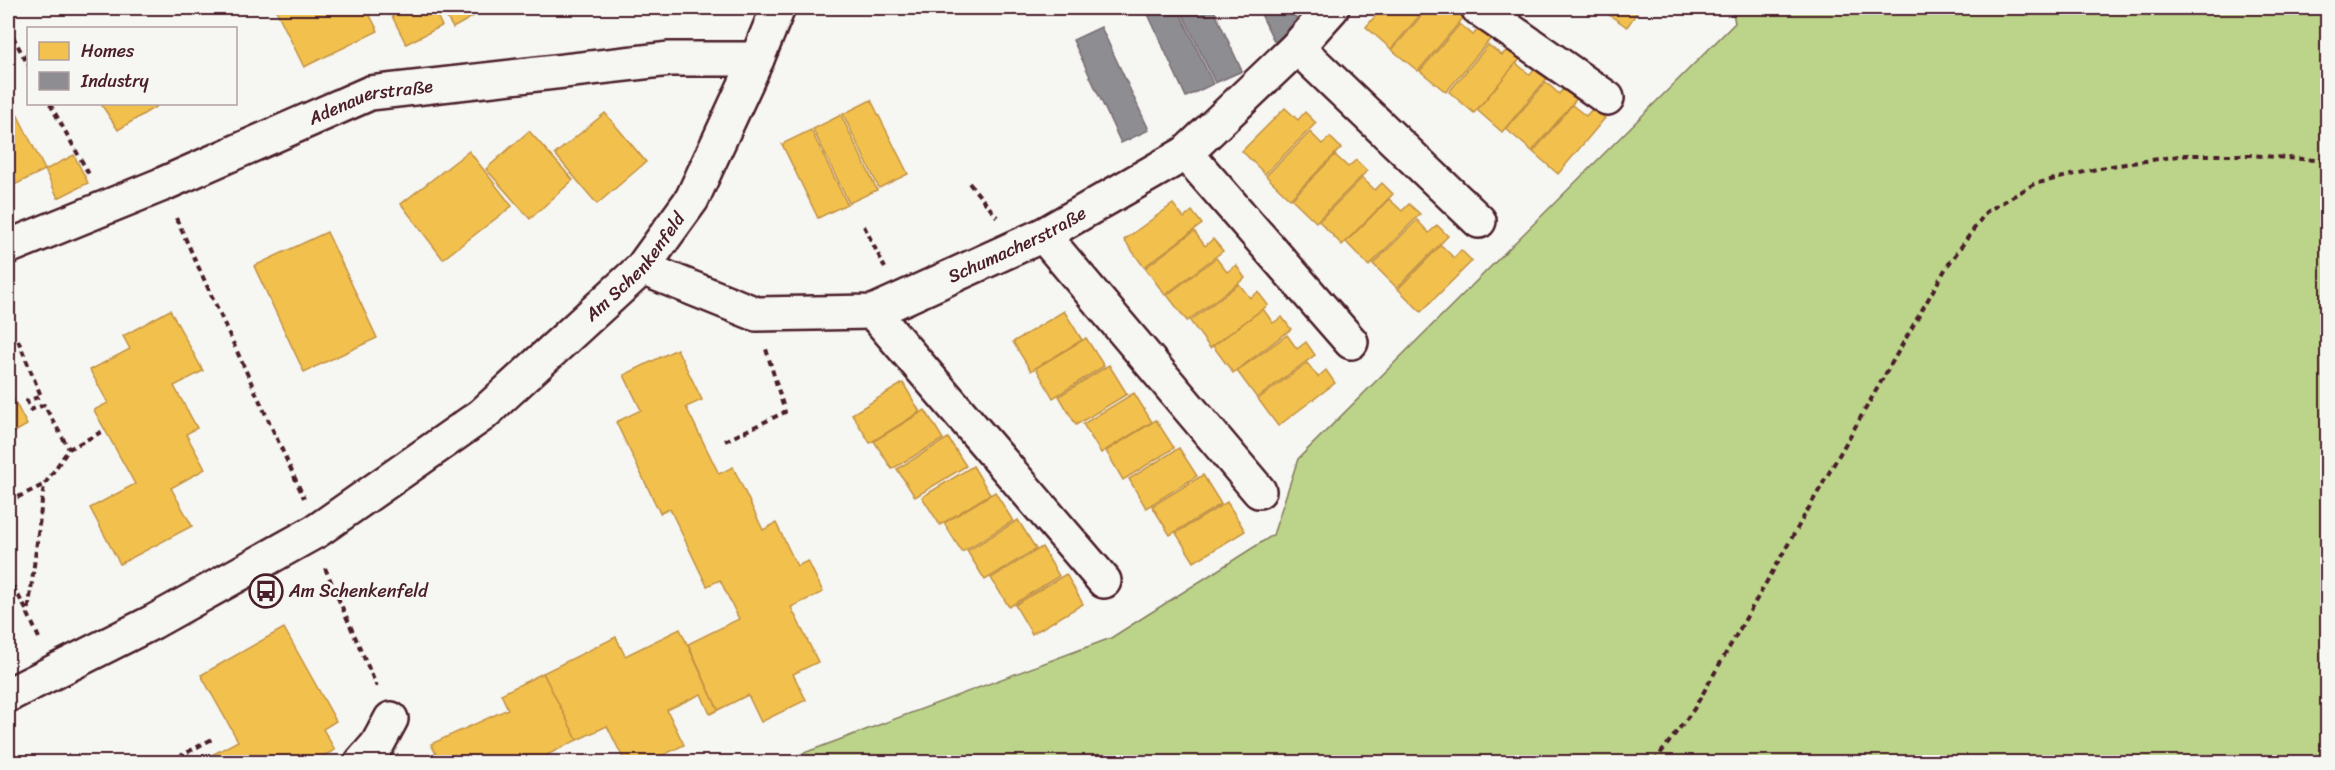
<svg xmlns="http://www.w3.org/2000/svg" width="2335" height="770" font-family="Sriracha,sans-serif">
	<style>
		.green { fill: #bcd48a; stroke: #837a5a; stroke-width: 1.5 }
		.homes { fill: #f2c14e; stroke: #c09044; stroke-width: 1.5 }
		.industry { fill: #8d8d92; stroke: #796c73; stroke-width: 1.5 }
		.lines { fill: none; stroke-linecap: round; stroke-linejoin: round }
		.minor-casing { stroke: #4a1f2b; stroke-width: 38 }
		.path { stroke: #4a1f2b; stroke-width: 4; stroke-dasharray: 6 4.5; stroke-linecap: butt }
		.minor { stroke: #f6f6f2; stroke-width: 33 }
		.labels { text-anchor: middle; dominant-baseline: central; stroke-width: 6; stroke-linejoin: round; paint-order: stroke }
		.street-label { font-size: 18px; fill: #4a1f2b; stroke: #f6f6f2 }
		.poi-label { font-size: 18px; fill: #4a1f2b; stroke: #f6f6f2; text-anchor: start }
	</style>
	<rect width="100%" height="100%" fill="#f6f6f2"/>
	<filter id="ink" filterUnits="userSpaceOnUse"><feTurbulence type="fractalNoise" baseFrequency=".0167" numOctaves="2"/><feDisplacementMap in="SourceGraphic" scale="12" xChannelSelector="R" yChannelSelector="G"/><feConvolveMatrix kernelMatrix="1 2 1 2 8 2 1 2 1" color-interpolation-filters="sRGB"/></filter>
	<g filter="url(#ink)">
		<polygon class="green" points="1732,8 2327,8 2327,762 780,762 1111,638 1273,535 1298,459 1735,23"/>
		<g class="homes">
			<polygon points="275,8 366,8 378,31 304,67"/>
			<polygon points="388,8 433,8 442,26 406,44"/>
			<polygon points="441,8 485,8 486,9 453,28"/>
			<polygon points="1382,8 1426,8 1391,49 1366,27"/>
			<polygon points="1428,8 1438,8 1446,14 1451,8 1454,8 1465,16 1418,71 1392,50"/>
			<polygon points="1599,8 1640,8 1627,27"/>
			<polygon points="1460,24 1473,35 1480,27 1492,37 1446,92 1420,71"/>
			<polygon points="1488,45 1502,55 1509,48 1521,58 1474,113 1449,92"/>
			<polygon points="1516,63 1530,75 1537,66 1549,76 1502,132 1477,110"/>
			<polygon points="1546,82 1559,94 1566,85 1579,96 1532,151 1506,129"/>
			<polygon points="871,100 908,174 879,188 843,114"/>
			<polygon points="101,104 160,104 118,130"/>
			<polygon points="1572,105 1586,116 1593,108 1605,118 1558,174 1533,152"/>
			<polygon points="1285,108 1298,120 1305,112 1316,123 1265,174 1242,151"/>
			<polygon points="16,112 45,170 8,188 8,116"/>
			<polygon points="605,113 646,162 597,204 555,154"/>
			<polygon points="841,115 877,190 849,203 813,129"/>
			<polygon points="811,130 847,204 818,218 782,144"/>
			<polygon points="529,131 573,180 530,219 486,169"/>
			<polygon points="1310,132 1322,144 1330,137 1341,148 1290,199 1266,176"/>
			<polygon points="469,151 512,206 443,259 401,204"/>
			<polygon points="74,155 88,183 58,198 45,170"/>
			<polygon points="1335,155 1348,167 1356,160 1367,171 1316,222 1292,199"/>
			<polygon points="1362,178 1375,190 1382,183 1393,194 1342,245 1319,221"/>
			<polygon points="1389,199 1402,211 1409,204 1420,214 1369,266 1346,242"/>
			<polygon points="1173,204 1184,218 1192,211 1202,224 1144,267 1124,240"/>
			<polygon points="1417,220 1429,233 1437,225 1448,236 1397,288 1373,264"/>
			<polygon points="1194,231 1205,246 1213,239 1223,251 1165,295 1145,268"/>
			<polygon points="327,232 377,338 304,372 254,266"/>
			<polygon points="1441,245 1454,258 1461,250 1472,261 1421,312 1398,289"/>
			<polygon points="1216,258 1227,272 1236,265 1245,278 1187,321 1167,295"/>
			<polygon points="1239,284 1250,298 1258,292 1268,305 1210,348 1190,321"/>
			<polygon points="1263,309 1273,323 1282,317 1291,329 1233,373 1213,346"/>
			<polygon points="170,310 203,371 174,386 197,428 186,434 205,469 171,488 192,526 120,564 90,508 135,484 94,410 108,403 90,370 130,349 123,336"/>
			<polygon points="1064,311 1082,340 1031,371 1013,342"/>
			<polygon points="1287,335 1297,349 1306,342 1315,355 1257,398 1237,371"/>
			<polygon points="1086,338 1104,366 1053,398 1036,368"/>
			<polygon points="677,349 702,400 686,407 719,474 733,467 763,530 776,523 797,566 808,561 823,592 791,607 818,662 793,674 806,700 761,722 748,695 718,710 688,644 739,619 720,580 707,586 670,509 660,513 616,422 641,410 624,375"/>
			<polygon points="1307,363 1318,377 1326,370 1335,383 1278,426 1258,399"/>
			<polygon points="1109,365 1127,394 1076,425 1059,396"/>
			<polygon points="903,383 920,412 870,443 852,414"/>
			<polygon points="8,388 27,425 8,436"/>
			<polygon points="1134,393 1152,422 1101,453 1083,424"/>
			<polygon points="925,410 943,439 892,469 874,441"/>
			<polygon points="1156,420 1174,448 1123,480 1106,451"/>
			<polygon points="948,438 966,466 915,497 897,469"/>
			<polygon points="1179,448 1197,476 1146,508 1129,479"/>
			<polygon points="973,466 990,494 940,525 922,497"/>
			<polygon points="1203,475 1221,504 1170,535 1152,506"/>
			<polygon points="995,492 1013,521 962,552 944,523"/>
			<polygon points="1227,502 1245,531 1194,562 1176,533"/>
			<polygon points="1018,520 1036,549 985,580 967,551"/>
			<polygon points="1042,547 1059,576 1009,607 991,578"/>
			<polygon points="1066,574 1083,604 1032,634 1015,605"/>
			<polygon points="284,628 336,721 323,729 335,750 312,762 199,762 238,741 201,675"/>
			<polygon points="680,629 718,710 710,714 701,694 667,710 684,745 649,762 625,762 607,726 577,740 543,673 616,637 625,656"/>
			<polygon points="543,673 577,740 547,755 550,762 440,762 431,744 508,709 501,694"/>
		</g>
		<g class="industry">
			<polygon points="1157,8 1178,8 1213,84 1186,97 1147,12"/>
			<polygon points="1180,8 1213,8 1242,71 1215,83"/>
			<polygon points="1258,8 1291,8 1302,31 1275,43"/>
			<polygon points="1101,27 1149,130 1121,143 1073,40"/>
		</g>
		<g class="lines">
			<defs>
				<g id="minor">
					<polyline points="1478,8 1607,98"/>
					<polyline points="1297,47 1479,221"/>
					<polyline points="1186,153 1351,342"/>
					<polyline points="1043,235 1259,491"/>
					<path id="s1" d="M8,247L161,185L370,93L670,59H757"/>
					<path id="s2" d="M642,268L756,314L873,312L1043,235L1186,153L1297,47L1332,8"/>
					<polyline points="873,312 1104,581"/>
					<path id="s3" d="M8,695L153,622L318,530L482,415L642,268L692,199L757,59L778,8"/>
					<polyline points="362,762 377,745 391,719"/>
				</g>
			</defs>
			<use href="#minor" class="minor-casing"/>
			<g class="path">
				<polyline points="8,27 28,65"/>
				<polyline points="50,104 90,176"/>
				<polyline points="969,183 997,217"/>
				<polyline points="176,218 304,498"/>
				<polyline points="864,226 885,268"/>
				<polyline points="18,340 41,396 27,401 30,410 44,405 69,449"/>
				<polyline points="725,441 785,412 766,349"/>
				<polyline points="8,502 43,485"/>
				<polyline points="325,568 377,687"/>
				<polyline points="8,577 28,613"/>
				<polyline points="39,638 28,614 44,485 69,449 105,430"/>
				<polyline points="169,762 214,738"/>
				<polyline points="1654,762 1694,709 1946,268 1986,212 2034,184 2105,167 2185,155 2249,155 2328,161"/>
			</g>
			<use href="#minor" class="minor"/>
		</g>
	</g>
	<defs>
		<symbol id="bus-ring" viewBox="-11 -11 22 22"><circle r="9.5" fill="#f6f6f2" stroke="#4a1f2b" stroke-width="1.5"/><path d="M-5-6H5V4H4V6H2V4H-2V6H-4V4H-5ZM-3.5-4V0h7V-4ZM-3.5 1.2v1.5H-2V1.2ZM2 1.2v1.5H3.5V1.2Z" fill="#4a1f2b"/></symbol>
	</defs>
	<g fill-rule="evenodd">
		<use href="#bus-ring" x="247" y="572" width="38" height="38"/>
	</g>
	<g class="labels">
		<g class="street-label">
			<text stroke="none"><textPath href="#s1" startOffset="392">Adenauerstraße</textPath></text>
			<text stroke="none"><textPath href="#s2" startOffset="399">Schumacherstraße</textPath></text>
			<text stroke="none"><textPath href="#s3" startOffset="765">Am Schenkenfeld</textPath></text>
		</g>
		<g class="poi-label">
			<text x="289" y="591">Am Schenkenfeld</text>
		</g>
	</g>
	<rect width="2335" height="770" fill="none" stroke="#f6f6f2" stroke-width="30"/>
	<rect x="15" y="15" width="2305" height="740" fill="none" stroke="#4a1f2b" stroke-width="2" filter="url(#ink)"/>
	<rect x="27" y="27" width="210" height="78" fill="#f6f6f2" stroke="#b1a0a2" stroke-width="1.5"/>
	<rect x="39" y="42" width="30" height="18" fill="#f2c14e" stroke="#b1a0a2" stroke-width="1.5"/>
	<text x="81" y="57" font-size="18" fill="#4a1f2b">Homes</text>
	<rect x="39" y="72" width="30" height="18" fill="#8d8d92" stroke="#b1a0a2" stroke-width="1.5"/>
	<text x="81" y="87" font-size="18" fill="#4a1f2b">Industry</text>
</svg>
